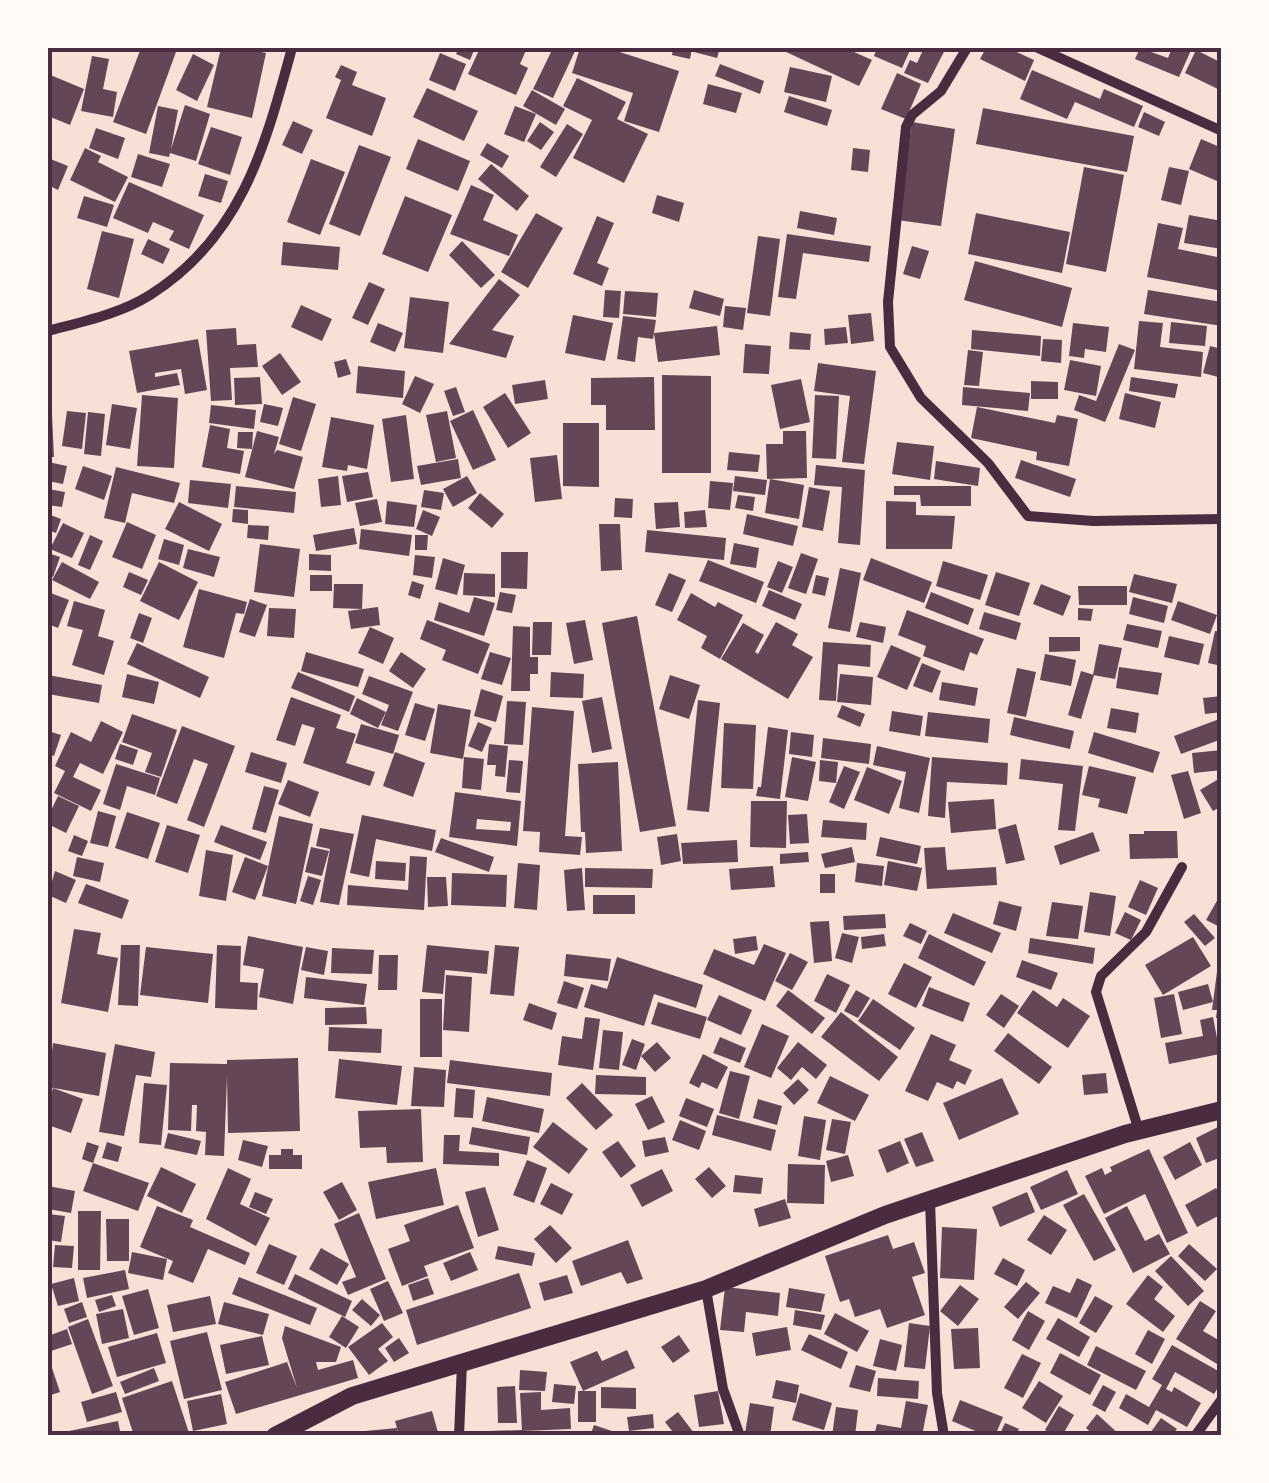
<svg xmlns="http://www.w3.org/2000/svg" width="1269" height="1483" font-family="'Alegreya Sans',sans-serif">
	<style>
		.building { fill: #644757; fill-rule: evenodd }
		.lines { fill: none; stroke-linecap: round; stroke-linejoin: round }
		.minor { stroke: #4a2c40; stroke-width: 10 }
		.tertiary { stroke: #4a2c40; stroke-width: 18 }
		.neatline { fill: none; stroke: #4a2c40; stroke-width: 4 }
	</style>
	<rect width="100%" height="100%" fill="#f7e1d7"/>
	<g class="building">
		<polygon points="141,48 164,48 176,52 146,134 113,122"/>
		<polygon points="221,48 242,48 266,53 252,118 207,107"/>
		<polygon points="459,48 475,48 470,60 456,54"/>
		<polygon points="480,48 527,48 520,64 528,68 516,95 468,74"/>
		<polygon points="553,48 576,49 553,98 533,89"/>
		<polygon points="580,48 607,48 679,71 659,132 624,121 633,93 572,73"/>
		<polygon points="673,48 692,48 690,59 672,55"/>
		<polygon points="695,48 720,48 717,58 694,52"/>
		<polygon points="785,48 845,48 872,60 859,86 784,51"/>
		<polygon points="877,48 911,48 902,68 874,56"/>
		<polygon points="924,48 946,48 928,83 904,73 910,60 917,63"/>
		<polygon points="986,48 1008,48 1034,60 1025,81 980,59"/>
		<polygon points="1140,48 1168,58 1172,48 1192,48 1179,77 1135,59"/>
		<polygon points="1196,50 1222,63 1222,91 1185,73"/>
		<polygon points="440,53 466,64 455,91 429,80"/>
		<polygon points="193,54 214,65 197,101 176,90"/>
		<polygon points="92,56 109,59 103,89 117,92 113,117 81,111"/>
		<polygon points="720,64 764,81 760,94 715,76"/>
		<polygon points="341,65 357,72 352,85 386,98 372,136 326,118 341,80 335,77"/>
		<polygon points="790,67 832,76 826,102 784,92"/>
		<polygon points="1032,70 1100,99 1104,89 1143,106 1134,127 1075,102 1067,119 1020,99"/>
		<polygon points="897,73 921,84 906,119 881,109"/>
		<polygon points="48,74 84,89 70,125 48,116"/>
		<polygon points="577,78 626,102 617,119 648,134 624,183 573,158 592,120 563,106"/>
		<polygon points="708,84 742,93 736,113 703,104"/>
		<polygon points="427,88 478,111 464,141 413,117"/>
		<polygon points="532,90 565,109 556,125 523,106"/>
		<polygon points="789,96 832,110 827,126 784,112"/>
		<polygon points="185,105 210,114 196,161 170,153 169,157 149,153 158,106 178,110 171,149"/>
		<polygon points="515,106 536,114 524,142 504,134"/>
		<polygon points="983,108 1134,136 1127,172 976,144"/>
		<polygon points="1144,112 1165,122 1159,136 1138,127"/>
		<polygon points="293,121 313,130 302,154 282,145"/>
		<polygon points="540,122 554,132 541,150 527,141"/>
		<polygon points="912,122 955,129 941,226 897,220"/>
		<polygon points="567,124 583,134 556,177 540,167"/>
		<polygon points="211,127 242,137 230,175 198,164"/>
		<polygon points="96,128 125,138 118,159 89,148"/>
		<polygon points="418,139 470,161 458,191 406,169"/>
		<polygon points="1201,139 1222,148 1222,171 1217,181 1189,169"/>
		<polygon points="487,143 509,156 502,168 480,155"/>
		<polygon points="359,145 391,157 360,236 329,224"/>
		<polygon points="85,148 101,156 98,162 128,177 115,202 70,180"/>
		<polygon points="853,148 870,150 868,172 851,170"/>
		<polygon points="138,154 170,164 162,187 131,177"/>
		<polygon points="48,158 68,166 58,190 48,185"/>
		<polygon points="311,159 345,172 320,235 287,222"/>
		<polygon points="491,164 529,196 517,211 478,179"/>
		<polygon points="1084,167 1124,175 1106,272 1066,264"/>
		<polygon points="1169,167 1189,171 1181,205 1161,200"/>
		<polygon points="205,174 228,181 221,203 198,196"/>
		<polygon points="129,182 204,215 189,249 169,240 174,231 153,222 148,233 113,218"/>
		<polygon points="471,185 494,195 483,220 518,235 509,256 450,234"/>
		<polygon points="657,195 684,203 679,222 652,213"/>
		<polygon points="84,196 114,205 107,227 77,218"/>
		<polygon points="405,196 452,215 428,272 382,254"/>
		<polygon points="800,211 837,218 834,235 797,228"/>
		<polygon points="536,213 563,228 528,288 501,272"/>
		<polygon points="976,213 1070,232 1062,273 968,254"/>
		<polygon points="1189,215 1222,221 1222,249 1184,243"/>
		<polygon points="597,216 614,223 597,263 609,268 602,286 573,274"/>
		<polygon points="1158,223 1183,228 1178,249 1222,258 1222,291 1147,277"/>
		<polygon points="102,231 134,239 119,298 87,289"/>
		<polygon points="787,234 871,246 869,262 803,253 796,299 778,297"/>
		<polygon points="758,236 780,239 770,316 747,313"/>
		<polygon points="148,239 170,249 163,264 141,254"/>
		<polygon points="462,241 495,275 481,288 449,255"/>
		<polygon points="283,242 340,247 338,270 281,265"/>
		<polygon points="912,246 929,251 920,279 903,274"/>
		<polygon points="975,261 1072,288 1062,327 964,300"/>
		<polygon points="499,279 520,295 492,330 514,336 506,358 449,344"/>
		<polygon points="369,282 385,289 368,325 352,318"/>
		<polygon points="605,290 621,291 619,318 603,317"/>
		<polygon points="694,290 724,299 720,316 689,308"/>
		<polygon points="1148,290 1222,302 1222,326 1144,314"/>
		<polygon points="625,291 658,293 656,317 623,314"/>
		<polygon points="410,297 449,302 443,353 404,348"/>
		<polygon points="301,305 332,319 322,341 291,327"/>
		<polygon points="725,306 746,308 743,330 723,327"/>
		<polygon points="871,313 874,341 851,344 848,315"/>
		<polygon points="573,315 613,323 605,361 565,353"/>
		<polygon points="623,316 656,320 653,339 638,337 635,362 617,359"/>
		<polygon points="1139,321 1163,323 1160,347 1203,352 1201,377 1134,369"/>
		<polygon points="1171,322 1207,326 1205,346 1169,343"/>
		<polygon points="378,323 403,333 395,352 370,342"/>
		<polygon points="1073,323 1109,327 1106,352 1085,349 1084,358 1069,356"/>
		<polygon points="717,326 720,355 658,362 654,333"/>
		<polygon points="846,327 848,343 825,345 824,329"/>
		<polygon points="236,328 237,345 256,344 258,367 230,368 232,400 211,401 206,330"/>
		<polygon points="972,330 1041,336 1040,356 971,349"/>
		<polygon points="790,332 811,334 810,350 789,349"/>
		<polygon points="198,339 207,390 185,394 181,369 155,373 155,377 177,373 180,385 137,393 129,351"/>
		<polygon points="1043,339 1062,340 1061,363 1041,361"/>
		<polygon points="745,344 771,346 769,374 743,373"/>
		<polygon points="1119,344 1135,350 1105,422 1074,410 1079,395 1096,401"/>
		<polygon points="1210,346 1222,349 1222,378 1203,373"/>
		<polygon points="968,350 983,352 979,386 964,385"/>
		<polygon points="280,353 301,382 282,395 262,366"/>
		<polygon points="346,359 351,374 338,378 334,362"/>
		<polygon points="1070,360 1101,366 1096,396 1064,390"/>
		<polygon points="818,363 876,371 864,464 842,462 850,396 814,391"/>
		<polygon points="358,366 405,371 403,398 356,393"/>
		<polygon points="662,375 711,376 711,473 662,473"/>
		<polygon points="415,376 434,384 420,413 402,404"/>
		<polygon points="260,377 262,404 235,405 234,378"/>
		<polygon points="654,377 655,430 606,430 606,405 591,405 591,378"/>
		<polygon points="1131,377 1178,384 1175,398 1129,391"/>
		<polygon points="801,379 810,422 780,429 771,385"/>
		<polygon points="545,380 548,399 515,404 512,385"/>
		<polygon points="1031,381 1058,382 1058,399 1031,399"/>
		<polygon points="456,387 465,412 453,416 444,391"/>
		<polygon points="963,387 1030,393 1028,411 962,405"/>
		<polygon points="505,393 531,433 508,448 483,407"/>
		<polygon points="1125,393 1161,402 1155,428 1119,419"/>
		<polygon points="142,395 178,398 174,468 137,466"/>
		<polygon points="815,395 839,396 836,459 812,458"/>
		<polygon points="293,397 316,404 301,451 279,444"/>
		<polygon points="112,404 137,408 130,449 106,445"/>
		<polygon points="264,404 283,408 278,426 260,422"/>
		<polygon points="211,405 256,410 254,429 209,423"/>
		<polygon points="977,407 1055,423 1057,415 1078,419 1069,466 1036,460 1037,452 971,438"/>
		<polygon points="473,410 496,460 473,470 450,421"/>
		<polygon points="67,411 86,413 82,449 62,446"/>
		<polygon points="447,411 456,458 436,462 426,415"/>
		<polygon points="88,412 105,414 101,456 84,454"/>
		<polygon points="48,415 52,415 54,457 48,457"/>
		<polygon points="406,415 414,479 391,482 382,419"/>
		<polygon points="331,417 374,425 367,469 348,465 347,471 322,467"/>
		<polygon points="563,423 599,423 599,487 563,486"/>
		<polygon points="210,425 230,429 227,448 244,451 240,474 202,467"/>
		<polygon points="257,431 279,437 274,454 277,450 303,457 294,489 245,477"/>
		<polygon points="783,431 806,431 807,478 767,479 766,444 783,444"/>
		<polygon points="238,432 253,432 252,449 237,448"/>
		<polygon points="897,442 934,446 930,480 892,474"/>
		<polygon points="729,452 760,455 758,472 727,470"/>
		<polygon points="557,455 562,499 535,502 530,458"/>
		<polygon points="458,459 461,478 421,485 417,466"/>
		<polygon points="1021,460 1076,479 1070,497 1015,478"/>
		<polygon points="936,461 980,468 978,486 934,479"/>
		<polygon points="48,462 67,466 63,484 48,481"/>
		<polygon points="816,465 865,470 860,545 838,543 842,487 814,485"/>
		<polygon points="83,466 112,476 104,500 75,489"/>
		<polygon points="116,467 180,483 174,503 132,493 125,523 104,518"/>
		<polygon points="368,472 373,497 347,502 342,476"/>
		<polygon points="338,476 341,505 321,507 318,479"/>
		<polygon points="467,476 477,493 453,507 443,489"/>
		<polygon points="735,476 767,480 765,495 733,491"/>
		<polygon points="770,479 804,485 799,519 765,513"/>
		<polygon points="190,480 231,484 228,508 188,503"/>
		<polygon points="710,481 733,483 730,510 708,508"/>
		<polygon points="236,486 296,492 294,513 234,507"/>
		<polygon points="894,486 971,486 971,506 921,506 920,495 894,495"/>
		<polygon points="809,487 830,491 823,531 802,527"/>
		<polygon points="48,489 65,492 62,507 48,505"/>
		<polygon points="424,490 444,493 441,510 421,507"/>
		<polygon points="480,493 504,514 492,528 468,508"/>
		<polygon points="738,495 755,497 753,511 735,508"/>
		<polygon points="615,498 633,499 632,518 614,517"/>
		<polygon points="377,499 382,522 360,526 355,503"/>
		<polygon points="387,501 417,505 414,527 385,524"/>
		<polygon points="886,501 916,502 916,515 955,516 952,549 886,549"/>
		<polygon points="179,502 222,524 209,551 165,529"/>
		<polygon points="678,502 680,527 656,529 654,503"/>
		<polygon points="233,509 248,510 248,524 232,522"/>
		<polygon points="423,510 440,517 432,536 416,529"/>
		<polygon points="705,510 707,527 685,528 684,512"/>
		<polygon points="48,514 61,519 56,533 48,530"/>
		<polygon points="747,514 798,526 793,546 743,534"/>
		<polygon points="127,522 156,535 142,569 112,557"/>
		<polygon points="63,523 84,533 72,558 50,549"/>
		<polygon points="599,524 620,524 622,570 601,571"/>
		<polygon points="248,525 269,526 268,540 247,538"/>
		<polygon points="354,528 357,544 316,551 313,535"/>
		<polygon points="361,529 412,535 409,556 359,549"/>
		<polygon points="647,530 726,538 724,560 645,552"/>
		<polygon points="90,535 103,541 90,570 78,565"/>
		<polygon points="415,535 428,535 427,550 415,550"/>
		<polygon points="164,539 184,545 179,565 158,559"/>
		<polygon points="734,543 759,548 756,568 730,564"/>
		<polygon points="260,544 300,549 294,597 254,592"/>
		<polygon points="188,549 220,557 214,577 183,568"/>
		<polygon points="501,552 528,552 527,589 501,588"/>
		<polygon points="48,553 60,557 53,577 48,575"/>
		<polygon points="801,553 818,559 806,594 788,588"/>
		<polygon points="309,554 331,555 331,571 309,570"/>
		<polygon points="415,555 435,557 432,578 413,575"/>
		<polygon points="443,558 465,565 457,595 435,589"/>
		<polygon points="871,558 932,582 924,603 863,580"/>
		<polygon points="708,560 764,582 756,603 699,581"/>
		<polygon points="778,561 793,567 782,593 767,587"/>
		<polygon points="943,561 988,575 980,600 936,586"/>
		<polygon points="62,562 99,582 90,599 52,580"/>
		<polygon points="159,562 198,582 179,620 140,601"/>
		<polygon points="840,568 861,573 850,632 828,628"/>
		<polygon points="129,572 148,580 141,595 123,587"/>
		<polygon points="996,572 1030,583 1019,616 985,605"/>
		<polygon points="464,573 495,574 495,597 463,595"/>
		<polygon points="669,573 686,580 672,612 655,605"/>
		<polygon points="1134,574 1177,584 1172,603 1129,592"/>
		<rect x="310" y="575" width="22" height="16"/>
		<polygon points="816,575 829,578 825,596 812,593"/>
		<polygon points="412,581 424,585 420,599 408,595"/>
		<polygon points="334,584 363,584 362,609 333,608"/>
		<polygon points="1041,584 1071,596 1063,616 1033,604"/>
		<polygon points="1078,586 1127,586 1127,605 1079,605"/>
		<polygon points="199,589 247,602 244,614 236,613 224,658 183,647"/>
		<polygon points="769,590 802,604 795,620 762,606"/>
		<polygon points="48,592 69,600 58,628 48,624"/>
		<polygon points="500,592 516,595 512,613 496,610"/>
		<polygon points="931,592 974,609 968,625 925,608"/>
		<polygon points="691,593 715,607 718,602 743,615 720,659 701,648 707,636 677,620"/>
		<polygon points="474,597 495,603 484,636 434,620 439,602 469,613"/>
		<polygon points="1133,597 1168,606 1164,623 1129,614"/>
		<polygon points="250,599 267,605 255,637 239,632"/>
		<polygon points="74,601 105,610 98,636 114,641 104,675 72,665 83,630 67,626"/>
		<polygon points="1178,601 1217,615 1210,634 1171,620"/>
		<polygon points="378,607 380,625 351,629 348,611"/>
		<polygon points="269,608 296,609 294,638 267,636"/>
		<polygon points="1078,608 1093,609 1091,621 1078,620"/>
		<polygon points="907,610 984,639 977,655 970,652 964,671 923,656 926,646 898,635"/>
		<polygon points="984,612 1021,623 1016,640 979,629"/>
		<polygon points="139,613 152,618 143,643 130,638"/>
		<polygon points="637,616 676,826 640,832 602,623"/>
		<polygon points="427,620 490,644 478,674 442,660 446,650 420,639"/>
		<polygon points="585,620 593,660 574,664 566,623"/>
		<polygon points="533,622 552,622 551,655 532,655"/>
		<polygon points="776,622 798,634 792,645 813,657 788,699 721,659 743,623 764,635 755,652 758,654"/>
		<polygon points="860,622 886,627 883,643 856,637"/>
		<polygon points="1127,624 1162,631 1158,648 1123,640"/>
		<polygon points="513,626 530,627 530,657 538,657 538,674 530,674 530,691 511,691"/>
		<polygon points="370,627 394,638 383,664 358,653"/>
		<polygon points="1215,631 1222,632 1222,666 1208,663"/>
		<polygon points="1169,636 1204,644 1199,665 1164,657"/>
		<polygon points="1049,637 1080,637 1080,651 1049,652"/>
		<polygon points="823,642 871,645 870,667 838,664 836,701 819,700"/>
		<polygon points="137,643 209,677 200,698 127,664"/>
		<polygon points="1099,644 1122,648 1115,679 1093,675"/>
		<polygon points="891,645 921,658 907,690 877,677"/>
		<polygon points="306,652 364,669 358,687 301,671"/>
		<polygon points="401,652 426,669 413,688 389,671"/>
		<polygon points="490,652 511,658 502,685 481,679"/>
		<polygon points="1045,654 1076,660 1071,686 1040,680"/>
		<polygon points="922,663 941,671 932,693 913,686"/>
		<polygon points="1119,667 1162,673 1158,695 1116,688"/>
		<polygon points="1017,668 1036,672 1026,717 1007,713"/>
		<polygon points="1081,671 1094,675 1081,719 1068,715"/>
		<polygon points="298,672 355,696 349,712 291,688"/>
		<polygon points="551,672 584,674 583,698 550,697"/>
		<polygon points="127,674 159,682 154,704 122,697"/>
		<polygon points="840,674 873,677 871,705 837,702"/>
		<polygon points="48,675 102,685 99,703 48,694"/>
		<polygon points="670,675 700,685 689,719 659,709"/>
		<polygon points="369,676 413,692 398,731 381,725 389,705 362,694"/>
		<polygon points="942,682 978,688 975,706 939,700"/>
		<polygon points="481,689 503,696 496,722 474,716"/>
		<polygon points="1222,696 1222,712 1205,714 1203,698"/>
		<polygon points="291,697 341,715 336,728 356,734 346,763 375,772 370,786 303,763 315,728 302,724 295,746 276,740"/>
		<polygon points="602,697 612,749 592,753 582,701"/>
		<polygon points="357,698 386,712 378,728 350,714"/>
		<polygon points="698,700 720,703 709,812 687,810"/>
		<polygon points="507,701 526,702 523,745 504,744"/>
		<polygon points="415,703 435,709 425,741 405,735"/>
		<polygon points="438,704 471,710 463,759 430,753"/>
		<polygon points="842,705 865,714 860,727 837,717"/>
		<polygon points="532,707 574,711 565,836 582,837 580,855 539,852 540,832 523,831"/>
		<polygon points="1111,708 1139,713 1136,733 1107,728"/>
		<polygon points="892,711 923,716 920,736 889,731"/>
		<polygon points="928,712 990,719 988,743 925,736"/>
		<polygon points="132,714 177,730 161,777 145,772 152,753 122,742"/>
		<polygon points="1014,717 1074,731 1070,749 1010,735"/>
		<polygon points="1222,718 1222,739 1181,754 1174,736"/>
		<polygon points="101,721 123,732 103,774 80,763 73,777 101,790 91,811 54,793 65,771 55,766 71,732 91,742"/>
		<polygon points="478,722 492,728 482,752 468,746"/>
		<polygon points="724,723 756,725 753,789 721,788"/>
		<polygon points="361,724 399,735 393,754 355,743"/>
		<polygon points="182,726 235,746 204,827 187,820 208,764 194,759 177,804 156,796"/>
		<polygon points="768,727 788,730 780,799 756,796 758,787 761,787"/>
		<polygon points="48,731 61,735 54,756 48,754"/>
		<polygon points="791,732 814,735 812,757 789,754"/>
		<polygon points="1094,732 1160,752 1153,773 1088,753"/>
		<polygon points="823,738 871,744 869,764 821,758"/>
		<polygon points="120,744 138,750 133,765 115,759"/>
		<polygon points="489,744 508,746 505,777 495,776 496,765 487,765"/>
		<polygon points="877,746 930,758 919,813 899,808 906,772 873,765"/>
		<polygon points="1222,750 1222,770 1194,773 1192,753"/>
		<polygon points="251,752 287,763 281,783 245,772"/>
		<polygon points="395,752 425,763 413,797 383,786"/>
		<polygon points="464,757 484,759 481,790 462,788"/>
		<polygon points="792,757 816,762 808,801 785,797"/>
		<polygon points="932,757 1008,763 1007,785 947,782 945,818 928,816"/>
		<polygon points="1021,759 1083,766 1075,831 1058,830 1063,784 1019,779"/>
		<polygon points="509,760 523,761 520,793 506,792"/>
		<polygon points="820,760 838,762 836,783 819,781"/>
		<polygon points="618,762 622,851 586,853 585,832 581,832 578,764"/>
		<polygon points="116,764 160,778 155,795 127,786 120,810 103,804"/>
		<polygon points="844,766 860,772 844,809 829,802"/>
		<polygon points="1089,766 1136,777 1127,814 1098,807 1100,799 1082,795"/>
		<polygon points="867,767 902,781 889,814 854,800"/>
		<polygon points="1188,771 1201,813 1184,819 1171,775"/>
		<polygon points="1222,777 1222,806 1213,811 1200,790"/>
		<polygon points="288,780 319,792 310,817 278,804"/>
		<polygon points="264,786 279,790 266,833 252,829"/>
		<path d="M455,792L521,801L517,846L449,837ZM477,819L511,822L510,831L476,829Z"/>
		<polygon points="58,796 79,806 66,833 48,824 48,817"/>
		<polygon points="994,799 996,829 951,833 948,802"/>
		<polygon points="751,801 787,801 786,848 750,847"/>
		<polygon points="98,811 116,816 108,847 90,843"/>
		<polygon points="127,812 160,823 148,859 115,848"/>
		<polygon points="807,814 809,843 790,844 788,815"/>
		<polygon points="362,815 436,830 432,851 376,839 369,877 350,873"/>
		<polygon points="279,816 313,824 296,904 262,896"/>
		<polygon points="823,820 867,823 866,840 821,837"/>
		<polygon points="1016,824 1025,860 1006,864 998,829"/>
		<polygon points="167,825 200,835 188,873 155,862"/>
		<polygon points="221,825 267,842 260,860 214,842"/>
		<polygon points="320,828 354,834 339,905 320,902 330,849 316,846"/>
		<polygon points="1144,831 1177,831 1178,858 1130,859 1129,834 1144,834"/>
		<polygon points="1093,832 1100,851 1060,865 1054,846"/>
		<polygon points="677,834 681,861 661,865 657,837"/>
		<polygon points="74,835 88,841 82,856 68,851"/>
		<polygon points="880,837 921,846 917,864 876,856"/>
		<polygon points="441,838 494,857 489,872 435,852"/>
		<polygon points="737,840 738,862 683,864 681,843"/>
		<polygon points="311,847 329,851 322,876 305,872"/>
		<polygon points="852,847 855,862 825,868 821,854"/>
		<polygon points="945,847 947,870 996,867 997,885 927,889 924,848"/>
		<polygon points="206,850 233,855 226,901 199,896"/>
		<polygon points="808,852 809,862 780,864 780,854"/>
		<polygon points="410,856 427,857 424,910 347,905 348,885 408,890"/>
		<polygon points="77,857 104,863 100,882 73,876"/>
		<polygon points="245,857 268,866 255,900 232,892"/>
		<polygon points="376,861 406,863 405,881 375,879"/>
		<polygon points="888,861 922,868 917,891 884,885"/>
		<polygon points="518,863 540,865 537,910 514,908"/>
		<polygon points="857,863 884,866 882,886 855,882"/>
		<polygon points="773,866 775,887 731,890 729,869"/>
		<polygon points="582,868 585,910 567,911 564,870"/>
		<polygon points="585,868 653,869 652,888 585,887"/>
		<polygon points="55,871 76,880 66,903 48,895"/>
		<polygon points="452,873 507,875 506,907 451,905"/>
		<rect x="820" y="874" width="15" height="19"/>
		<polygon points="308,876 321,880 313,905 300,901"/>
		<polygon points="427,877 446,877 448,906 428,907"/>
		<polygon points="1140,880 1158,888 1146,915 1128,907"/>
		<polygon points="86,884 129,900 122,919 78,903"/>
		<polygon points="1090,892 1116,896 1110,936 1084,932"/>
		<polygon points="1222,892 1222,928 1206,920"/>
		<rect x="593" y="895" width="42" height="19"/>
		<polygon points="999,901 1022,907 1016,931 993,924"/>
		<polygon points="1052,902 1083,906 1078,939 1046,936"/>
		<polygon points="1125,912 1141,920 1131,940 1115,933"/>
		<polygon points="953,913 1001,933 992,953 944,933"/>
		<polygon points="885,914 886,928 844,930 843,916"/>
		<polygon points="1194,914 1215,938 1205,946 1184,922"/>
		<polygon points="829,921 832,961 814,963 810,922"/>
		<polygon points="910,923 927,931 921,944 903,936"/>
		<polygon points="74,929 101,933 97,954 118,958 108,1012 61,1003"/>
		<polygon points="842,933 859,937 852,963 835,958"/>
		<polygon points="884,934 886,946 862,949 861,937"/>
		<polygon points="929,934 986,962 974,986 918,958"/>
		<polygon points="248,936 303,947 293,1004 259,997 264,969 243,965"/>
		<polygon points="756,936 758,950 735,954 733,939"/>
		<polygon points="1193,937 1211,966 1163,995 1145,965"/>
		<polygon points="1030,938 1095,948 1093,964 1028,953"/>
		<polygon points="764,944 786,953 765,1001 703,974 714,949 754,965"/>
		<polygon points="121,945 140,945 138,1006 118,1005"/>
		<polygon points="217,945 241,946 240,982 258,983 257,1010 215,1008"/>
		<polygon points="427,945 489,951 487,974 445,970 443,994 422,992"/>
		<polygon points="495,945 519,947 514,996 490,994"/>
		<polygon points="146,947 213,954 208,1003 140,995"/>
		<polygon points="306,947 328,951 324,975 301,970"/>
		<polygon points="332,948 374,950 372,974 331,973"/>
		<polygon points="790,953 808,962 792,990 775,981"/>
		<polygon points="566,954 611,959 608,981 564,976"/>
		<polygon points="379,955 398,955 397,990 378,990"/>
		<polygon points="617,957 703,985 696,1008 654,994 644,1026 584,1007 591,984 607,989"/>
		<polygon points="1022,960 1058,973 1051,990 1016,977"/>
		<polygon points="904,963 932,977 916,1008 888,994"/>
		<polygon points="1218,964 1222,964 1222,1018 1216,1018 1217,1010 1212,1010"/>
		<polygon points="827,974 850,985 836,1013 814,1001"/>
		<polygon points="446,975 472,977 469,1032 443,1030"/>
		<polygon points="306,977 367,984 364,1005 304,998"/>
		<polygon points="564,981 584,988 577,1009 557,1003"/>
		<polygon points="1208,984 1213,1002 1183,1010 1178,992"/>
		<polygon points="929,987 970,1003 963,1022 922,1006"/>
		<polygon points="788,990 825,1018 812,1034 776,1006"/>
		<polygon points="856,990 870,998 858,1018 844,1011"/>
		<polygon points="1033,990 1057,1007 1063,998 1090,1016 1068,1048 1017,1013"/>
		<polygon points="1001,994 1019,1006 1004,1028 986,1015"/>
		<polygon points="1174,994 1182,1034 1161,1038 1154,998"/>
		<polygon points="719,995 752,1010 741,1035 707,1020"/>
		<rect x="420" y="999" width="22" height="58"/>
		<polygon points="873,999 915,1028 900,1050 858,1021"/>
		<polygon points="658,1002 707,1017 700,1039 651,1024"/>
		<polygon points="529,1003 557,1013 552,1030 523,1020"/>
		<polygon points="366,1007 367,1024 325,1025 325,1008"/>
		<polygon points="841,1012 898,1057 879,1081 821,1037"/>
		<polygon points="585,1017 600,1019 593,1070 558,1065 562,1036 582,1039"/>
		<polygon points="1213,1017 1220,1054 1169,1064 1165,1043 1203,1036 1200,1020"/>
		<polygon points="762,1024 789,1036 771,1078 744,1067"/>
		<polygon points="329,1027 382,1029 381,1053 328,1051"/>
		<polygon points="603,1030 623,1032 619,1070 599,1068"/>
		<polygon points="1008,1033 1052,1067 1039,1084 994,1051"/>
		<polygon points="931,1034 956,1045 949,1060 972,1070 965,1085 957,1081 953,1089 937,1082 928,1101 905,1091"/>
		<polygon points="720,1037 746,1048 740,1063 713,1053"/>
		<polygon points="632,1039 645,1044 636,1070 622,1065"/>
		<polygon points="657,1042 671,1058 655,1072 641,1056"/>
		<polygon points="798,1042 827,1065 816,1079 802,1067 791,1080 777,1068"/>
		<polygon points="53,1043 106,1053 99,1096 48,1087"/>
		<polygon points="115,1044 155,1052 151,1077 136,1075 124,1136 99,1132"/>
		<polygon points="703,1054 728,1067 717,1089 702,1082 699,1088 689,1083"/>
		<polygon points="298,1058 300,1131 228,1133 227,1077 224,1156 205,1155 206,1132 196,1131 197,1105 192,1105 191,1131 168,1130 170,1063 227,1064 227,1060"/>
		<polygon points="339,1059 402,1066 397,1105 335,1098"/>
		<polygon points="450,1060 552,1073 550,1096 447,1083"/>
		<polygon points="414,1067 446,1070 444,1107 411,1106"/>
		<polygon points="730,1071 750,1076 739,1119 719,1113"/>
		<polygon points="1106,1073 1108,1093 1084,1095 1082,1075"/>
		<polygon points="596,1075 646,1077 646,1095 595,1094"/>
		<polygon points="830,1076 869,1095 855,1121 817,1103"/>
		<polygon points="1002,1078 1019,1114 959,1140 943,1103"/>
		<polygon points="798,1079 809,1090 794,1105 783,1093"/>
		<polygon points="144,1083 167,1085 161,1145 139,1143"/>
		<polygon points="582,1083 613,1115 596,1130 566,1098"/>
		<polygon points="53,1088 83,1099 71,1133 48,1125 48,1105"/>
		<polygon points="456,1088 475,1090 473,1118 454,1117"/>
		<polygon points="652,1096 665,1122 648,1130 635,1104"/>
		<polygon points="487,1097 544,1109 539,1133 482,1121"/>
		<polygon points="686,1098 714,1109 707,1127 679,1116"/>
		<polygon points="758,1099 782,1106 777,1125 753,1118"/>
		<polygon points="421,1109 423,1162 387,1163 386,1147 360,1148 358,1111"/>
		<polygon points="717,1115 776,1130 771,1151 712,1135"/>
		<polygon points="804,1116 826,1120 820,1160 798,1156"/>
		<polygon points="832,1119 851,1122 845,1154 826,1150"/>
		<polygon points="680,1120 706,1131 699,1150 672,1140"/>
		<polygon points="553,1122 588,1149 569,1174 533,1147"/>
		<polygon points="1222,1125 1222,1157 1206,1163 1196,1138"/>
		<polygon points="472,1127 530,1137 527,1155 469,1144"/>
		<polygon points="922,1132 934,1161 916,1167 904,1139"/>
		<polygon points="168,1133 201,1141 197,1155 164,1148"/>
		<polygon points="444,1135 460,1135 459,1151 499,1153 499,1166 443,1164"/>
		<polygon points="665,1137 669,1152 645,1157 642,1141"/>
		<polygon points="243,1140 268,1146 262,1167 238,1160"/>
		<polygon points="618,1141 636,1166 621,1178 602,1152"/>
		<polygon points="900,1141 909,1163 887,1173 878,1150"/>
		<polygon points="87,1142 99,1146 93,1163 82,1159"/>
		<polygon points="107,1142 122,1147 118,1162 102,1158"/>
		<polygon points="1190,1142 1202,1165 1175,1180 1163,1157"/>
		<polygon points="281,1149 293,1149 293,1155 302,1155 302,1169 269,1169 269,1155 281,1155"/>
		<polygon points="1149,1149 1188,1233 1167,1243 1145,1194 1104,1214 1085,1176 1102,1168 1105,1175 1112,1171 1110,1167"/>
		<polygon points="848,1155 854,1176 831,1182 826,1161"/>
		<polygon points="527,1160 547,1168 534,1203 513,1195"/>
		<polygon points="93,1163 149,1183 138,1211 83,1191"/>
		<polygon points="788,1164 825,1165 824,1204 787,1203"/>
		<polygon points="161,1167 196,1184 182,1213 147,1196"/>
		<polygon points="709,1167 726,1186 712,1198 695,1179"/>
		<polygon points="228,1168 251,1179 240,1204 270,1218 256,1246 206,1219"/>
		<polygon points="436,1168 444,1205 376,1219 368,1182"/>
		<polygon points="662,1169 673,1191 642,1207 630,1185"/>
		<polygon points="1067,1170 1078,1194 1041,1210 1030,1187"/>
		<polygon points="735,1175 763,1178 761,1194 733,1192"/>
		<polygon points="342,1182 357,1210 339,1220 323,1192"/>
		<polygon points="551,1183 573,1194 562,1215 540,1204"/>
		<polygon points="48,1186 75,1191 71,1213 48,1209"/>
		<polygon points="485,1187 499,1230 478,1237 465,1192"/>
		<polygon points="1216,1188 1222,1198 1222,1214 1197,1227 1185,1205"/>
		<polygon points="255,1192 273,1199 266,1214 249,1207"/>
		<polygon points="1027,1192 1035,1212 1000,1227 992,1207"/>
		<polygon points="1084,1194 1116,1250 1094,1261 1063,1205"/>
		<polygon points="785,1199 791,1218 759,1227 754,1209"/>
		<polygon points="458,1205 474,1248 424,1266 428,1276 402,1286 388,1249 410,1241 404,1225"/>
		<polygon points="157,1206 193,1220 190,1227 250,1253 245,1265 208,1249 193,1283 168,1273 173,1261 140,1247"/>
		<polygon points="1127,1206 1145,1241 1159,1234 1170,1254 1133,1273 1105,1218"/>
		<polygon points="78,1211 101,1211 100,1270 78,1270"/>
		<polygon points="359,1213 386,1279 348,1295 342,1282 356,1277 334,1224"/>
		<polygon points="48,1214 65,1216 61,1242 48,1240"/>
		<polygon points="1044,1215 1067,1230 1051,1255 1027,1240"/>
		<polygon points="106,1219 129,1219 129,1261 107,1261"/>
		<polygon points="550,1225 572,1248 556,1263 534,1239"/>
		<polygon points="942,1227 977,1229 974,1280 940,1278"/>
		<polygon points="888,1235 893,1249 914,1242 925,1273 912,1277 925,1315 887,1328 880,1309 855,1317 849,1299 840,1302 825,1256"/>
		<polygon points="628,1240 643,1279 627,1284 621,1272 581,1286 572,1261"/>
		<polygon points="269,1244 297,1256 284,1285 256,1273"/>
		<polygon points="1189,1244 1217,1269 1205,1281 1178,1256"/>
		<polygon points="55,1245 74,1246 72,1268 53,1267"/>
		<polygon points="498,1246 535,1253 532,1266 495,1259"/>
		<polygon points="321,1248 349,1264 337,1285 309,1269"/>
		<polygon points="132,1252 167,1259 163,1280 128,1273"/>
		<polygon points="470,1252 478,1270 451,1281 443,1263"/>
		<polygon points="1171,1256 1204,1291 1188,1306 1155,1271"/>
		<polygon points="1003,1258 1025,1270 1017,1286 994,1274"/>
		<polygon points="125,1270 129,1289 87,1298 83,1278"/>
		<polygon points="519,1273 531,1308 417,1345 406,1310"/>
		<polygon points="295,1274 352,1301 345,1317 288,1289"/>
		<polygon points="567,1275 573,1293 544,1301 539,1283"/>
		<polygon points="1148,1275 1163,1287 1154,1299 1175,1316 1163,1332 1126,1304"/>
		<polygon points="239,1277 317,1308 310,1325 232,1294"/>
		<polygon points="74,1278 79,1301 58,1306 51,1284"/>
		<polygon points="428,1278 434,1294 413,1301 408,1285"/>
		<polygon points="1077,1278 1092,1285 1077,1318 1045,1303 1053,1286 1070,1293"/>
		<polygon points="388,1281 403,1313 384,1321 370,1289"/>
		<polygon points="1026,1282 1040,1293 1018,1319 1004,1307"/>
		<polygon points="960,1285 979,1299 958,1326 940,1311"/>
		<polygon points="725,1287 780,1293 778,1316 746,1312 744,1332 720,1330"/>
		<polygon points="789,1288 825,1294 821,1312 786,1307"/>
		<polygon points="148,1289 159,1328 134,1335 122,1296"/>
		<polygon points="112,1295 116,1306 99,1312 95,1300"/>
		<polygon points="210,1296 216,1324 173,1332 167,1305"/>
		<polygon points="1095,1296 1113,1306 1096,1333 1079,1323"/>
		<polygon points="362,1299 380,1315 371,1326 352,1310"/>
		<polygon points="1200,1301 1216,1311 1203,1331 1222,1342 1222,1367 1176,1339"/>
		<polygon points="82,1302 87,1317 69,1323 64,1309"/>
		<polygon points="224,1302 269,1314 263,1335 218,1324"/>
		<polygon points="123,1309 129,1338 102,1344 96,1314"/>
		<polygon points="795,1310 825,1315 821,1330 793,1325"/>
		<polygon points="1028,1311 1045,1321 1029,1350 1012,1340"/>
		<polygon points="835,1313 869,1331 857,1352 824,1334"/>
		<polygon points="342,1316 359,1327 346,1348 329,1337"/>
		<polygon points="1058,1318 1090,1337 1079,1357 1046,1339"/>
		<polygon points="88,1319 113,1386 92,1394 68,1327"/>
		<polygon points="382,1323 393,1337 378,1349 388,1361 369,1375 348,1347"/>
		<polygon points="909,1323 930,1326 925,1369 904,1367"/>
		<polygon points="285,1326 341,1347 336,1362 316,1362 318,1370 353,1360 358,1378 236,1414 225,1382 287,1362 297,1388 282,1338"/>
		<polygon points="787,1327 791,1350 756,1356 752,1333"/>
		<polygon points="978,1328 980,1368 954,1369 951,1329"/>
		<polygon points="67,1329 72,1344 48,1352 48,1336"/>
		<polygon points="1148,1330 1165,1339 1152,1364 1135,1354"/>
		<polygon points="207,1332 222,1390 184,1399 170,1341"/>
		<polygon points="157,1333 166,1363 117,1377 108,1347"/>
		<polygon points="809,1334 848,1352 841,1369 801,1350"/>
		<polygon points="679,1335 690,1351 673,1363 661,1347"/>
		<polygon points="262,1336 269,1365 226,1374 220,1345"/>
		<polygon points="399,1338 409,1353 394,1362 385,1348"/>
		<polygon points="880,1339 902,1345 896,1371 873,1366"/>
		<polygon points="1172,1345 1222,1373 1222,1381 1214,1394 1175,1372 1166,1389 1172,1392 1174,1387 1201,1403 1187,1427 1156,1410 1148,1425 1119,1408 1126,1394 1149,1407 1162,1385 1152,1379"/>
		<polygon points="1096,1346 1146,1371 1136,1390 1087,1365"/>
		<polygon points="627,1350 635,1368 583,1391 570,1362 597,1351 602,1361"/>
		<polygon points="1060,1353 1101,1375 1090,1395 1050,1373"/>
		<polygon points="1022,1354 1041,1363 1023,1398 1004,1388"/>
		<polygon points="856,1365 876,1371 870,1392 849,1387"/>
		<polygon points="52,1368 60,1392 48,1396 48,1370"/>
		<polygon points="154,1368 159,1381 125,1394 120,1382"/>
		<polygon points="520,1370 547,1372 545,1391 519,1390"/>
		<polygon points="878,1378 919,1381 918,1399 877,1396"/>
		<polygon points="776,1380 799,1385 796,1403 772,1398"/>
		<polygon points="172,1381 190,1436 134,1436 122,1398"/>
		<polygon points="1039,1381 1063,1396 1046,1423 1022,1408"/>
		<polygon points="554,1384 576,1386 574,1404 552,1402"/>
		<polygon points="1103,1385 1116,1392 1105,1412 1092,1405"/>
		<polygon points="515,1386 517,1423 498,1423 497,1387"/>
		<polygon points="601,1387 636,1388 636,1409 601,1408"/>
		<rect x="578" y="1391" width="18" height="31"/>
		<polygon points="718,1391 724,1424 699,1427 694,1395"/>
		<polygon points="116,1392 122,1412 87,1422 81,1402"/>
		<polygon points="541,1392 541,1410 570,1408 571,1429 522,1431 520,1393"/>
		<polygon points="800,1393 832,1403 824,1430 792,1420"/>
		<polygon points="221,1394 227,1424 193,1431 187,1401"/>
		<polygon points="960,1400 1003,1417 995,1436 987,1436 952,1421"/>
		<polygon points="906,1401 928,1405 922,1436 874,1436 877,1424 901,1428"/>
		<polygon points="750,1403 774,1407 770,1436 745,1433"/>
		<polygon points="1059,1406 1074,1415 1062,1436 1055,1436 1045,1430"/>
		<polygon points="836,1407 858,1410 855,1436 832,1436"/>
		<polygon points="432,1411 439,1436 399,1436 395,1421"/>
		<polygon points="678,1412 694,1433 691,1436 676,1436 665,1422"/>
		<polygon points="653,1414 654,1428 629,1431 627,1417"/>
		<polygon points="1097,1414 1121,1436 1095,1436 1086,1428"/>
		<polygon points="1161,1418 1177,1429 1172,1436 1148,1436"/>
		<polygon points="118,1421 121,1436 70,1436 69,1431"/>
		<polygon points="1005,1423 1019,1429 1016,1436 999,1436"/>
		<polygon points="594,1425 624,1435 624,1436 590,1436"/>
		<polygon points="397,1428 397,1436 365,1436 365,1431"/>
		<polygon points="522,1430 522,1436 488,1436 487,1431"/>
	</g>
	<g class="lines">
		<g class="minor">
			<polyline points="967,48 941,91 912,115 906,127 888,302 890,347 921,398 988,463 1028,516 1093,521 1222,519"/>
			<polyline points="1038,48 1222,131"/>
			<path d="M48,331C81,322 120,314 150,295C242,237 265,146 292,48"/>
			<polyline points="1139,1131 1096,992 1101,976 1146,932 1182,867"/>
			<polyline points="930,1201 937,1393 944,1436"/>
			<polyline points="706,1289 723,1389 740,1436"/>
			<polyline points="459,1436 462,1363"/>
			<polyline points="1195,1436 1222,1399"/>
		</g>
		<polyline class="tertiary" points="275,1436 352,1396 706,1289 885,1215 1125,1134 1222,1110"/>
	</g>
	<rect width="1269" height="1483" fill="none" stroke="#fffaf5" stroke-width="100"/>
	<rect x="50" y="50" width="1169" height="1383" class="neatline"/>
</svg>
